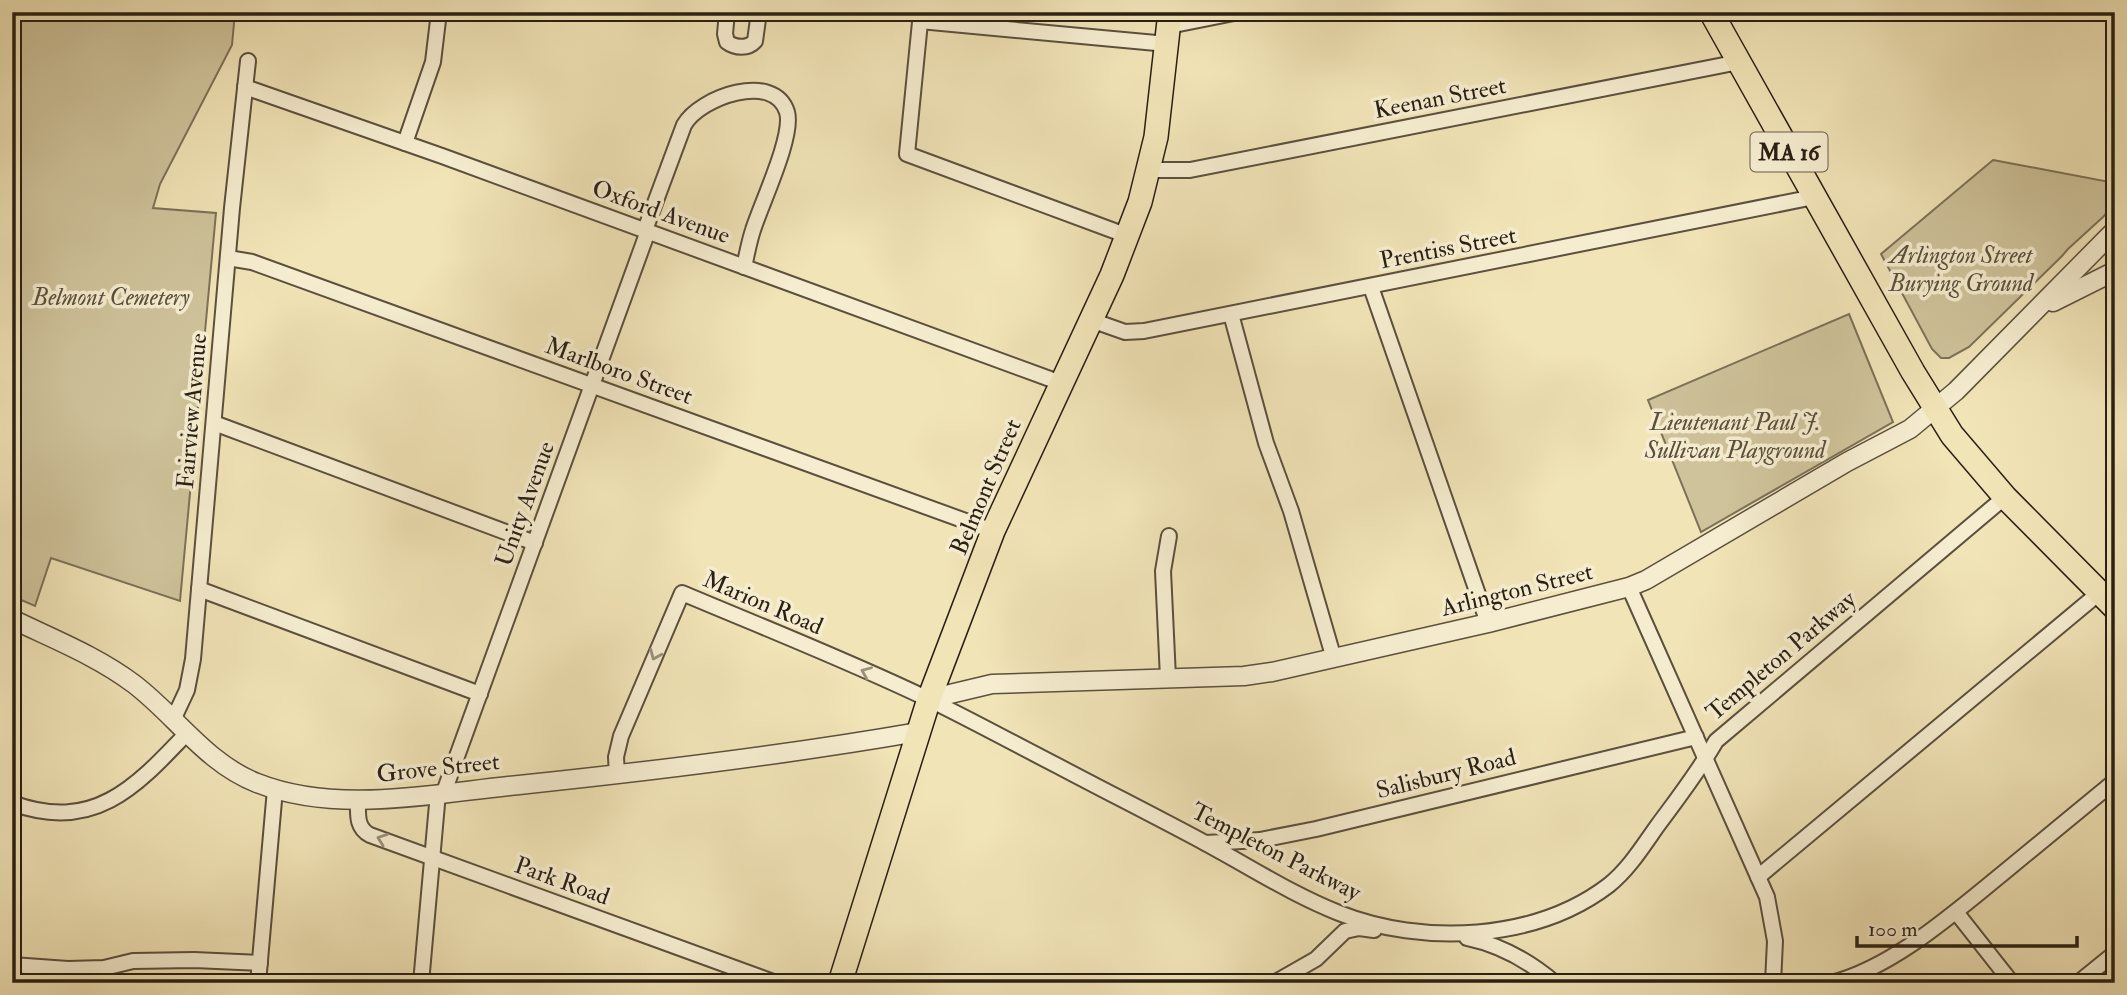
<svg xmlns="http://www.w3.org/2000/svg" width="2127" height="995" font-family="'IM FELL Double Pica',serif">
	<style>
		.green { fill: #cfc39b; stroke: #7c7158; stroke-width: 2 }
		.lines { fill: none; stroke-linecap: round; stroke-linejoin: round }
		.minor-casing { stroke: #5b503e; stroke-width: 18 }
		.tertiary-casing { stroke: #5b503e; stroke-width: 21 }
		.primary-casing { stroke: #291f15; stroke-width: 26 }
		.minor { stroke: #f6edd0; stroke-width: 14 }
		.tertiary { stroke: #f6edd0; stroke-width: 18 }
		.primary { stroke: #f1e4b7; stroke-width: 23 }
		.oneway { stroke: #9a907c }
		.labels { text-anchor: middle; dominant-baseline: central; stroke-width: 7; stroke-linejoin: round; paint-order: stroke }
		.shield { fill: #f6edd0; stroke: #665d4d; stroke-width: 2 }
		.shield-label { font-size: 23px; font-weight: bold; fill: #291f15 }
		.street-label { font-size: 24px; fill: #291f15; stroke: #f6edd0 }
		.park-label { font-size: 24px; font-style: italic; fill: #5b503d; stroke: #f6edd0 }
	</style>
	<rect width="100%" height="100%" fill="#f1e4b7"/>
	<filter id="stains"><feTurbulence type="fractalNoise" baseFrequency=".00286" numOctaves="4"/><feColorMatrix values="0 0 0 0 .2 0 0 0 0 .09 0 0 0 0 .02 0 0 0 .5 -.17"/></filter>
	<radialGradient id="worn" r=".72"><stop offset=".6" stop-color="#630" stop-opacity="0"/><stop offset="1" stop-color="#630" stop-opacity=".3"/></radialGradient>
	<g class="green">
		<polygon points="12,12 235,12 232,45 160,184 153,208 216,213 180,601 51,558 35,606 12,596"/>
		<polygon points="1993,160 2115,183 2115,202 2103,217 2068,249 2062,256 1969,347 1949,358 1941,358 1932,349 1881,254"/>
		<polygon points="1849,314 1893,422 1701,532 1648,400"/>
	</g>
	<g class="lines">
		<defs>
			<g id="minor">
				<path d="M727,12L725,34L727,42C735,48 748,49 755,41L759,12"/>
				<polyline points="921,12 907,154 1128,236"/>
				<polyline points="920,21 1167,44"/>
				<polyline points="1169,26 1239,12"/>
				<polyline points="245,87 442,156 1061,383"/>
				<polyline points="405,143 433,62 439,12"/>
				<polyline points="1150,170 1190,170 1739,62"/>
				<path d="M645,230L684,125C700,97 774,71 787,112C794,136 761,204 753,230C749,242 747,254 744,267"/>
				<polyline points="228,258 252,262 993,531"/>
				<polyline points="1371,287 1488,623"/>
				<polyline points="1231,314 1266,443 1291,511 1334,659"/>
				<polyline points="1091,320 1125,332 1144,331 1814,197"/>
				<polyline points="214,423 535,543"/>
				<polyline points="1629,587 1767,897 1775,941 1773,983"/>
				<polyline points="199,589 480,694"/>
				<polyline points="1168,678 1163,571 1169,536"/>
				<polyline points="173,720 187,690 193,659 232,208 248,61"/>
				<path d="M617,775L616,757L621,736L682,593C765,628 849,661 930,700C973,721 1015,744 1058,766C1107,792 1157,817 1207,844C1250,867 1293,895 1339,913C1422,946 1536,941 1609,885C1629,869 1643,846 1658,825C1678,798 1699,771 1716,741L2005,497"/>
				<polyline points="444,792 648,231"/>
				<path d="M358,800C358,814 356,828 370,835L776,983"/>
				<path d="M12,803C93,833 135,788 187,733"/>
				<polyline points="1206,843 1260,840 1316,829 1696,737"/>
				<polyline points="1758,877 2099,593 2115,586"/>
				<polyline points="1956,912 2012,983"/>
				<path d="M1467,938C1501,945 1529,961 1555,983"/>
				<polyline points="12,965 68,969 104,968 133,961 194,960 260,963"/>
				<polyline points="258,983 275,789"/>
				<polyline points="421,983 438,793"/>
				<polyline points="1274,983 1316,959 1345,931 1359,928 1374,930"/>
				<path d="M1831,983C1892,968 1954,913 2002,874C2040,843 2077,812 2115,781"/>
				<polyline points="2078,983 2115,953"/>
			</g>
			<g id="tertiary">
				<polyline points="2053,302 2115,271"/>
				<path d="M12,619C53,639 97,656 134,684C176,716 206,763 257,783C338,815 435,793 519,785C653,771 786,755 918,732"/>
				<polyline points="929,699 992,684 1244,676 1272,672 1488,623 1629,587 1646,580 1847,462 1910,429 1956,391 2115,230"/>
			</g>
			<g id="primary">
				<polyline points="1711,12 1913,372 1952,435 2005,497 2115,608"/>
				<polyline points="840,983 929,699 993,531 1112,275 1140,202 1156,137 1170,12"/>
			</g>
		</defs>
		<use href="#minor" class="minor-casing"/>
		<use href="#tertiary" class="tertiary-casing"/>
		<use href="#primary" class="primary-casing"/>
		<use href="#minor" class="minor"/>
		<use href="#tertiary" class="tertiary"/>
		<use href="#primary" class="primary"/>
	</g>
	<defs><path id="oneway-chevron" d="M-2-3.5L2.5 0L-2 3.5" fill="none" stroke-width="1.6" stroke-linecap="round" stroke-linejoin="round" transform="scale(1.75)"/></defs>
	<g class="oneway">
		<use href="#oneway-chevron" transform="translate(655 655) rotate(113)"/>
		<use href="#oneway-chevron" transform="translate(866 672) rotate(-157)"/>
		<use href="#oneway-chevron" transform="translate(382 839) rotate(-160)"/>
	</g>
	<g class="labels">
		<rect class="shield" x="1750.5" y="132.5" width="77" height="39" rx="5"/>
		<g class="shield-label">
			<text x="1789" y="152">MA 16</text>
		</g>
		<g class="street-label">
			<text transform="translate(1440 98) rotate(-11)">Keenan Street</text>
			<text transform="translate(661 212) rotate(20)">Oxford Avenue</text>
			<text transform="translate(1448 248) rotate(-11)">Prentiss Street</text>
			<text transform="translate(619 371) rotate(20)">Marlboro Street</text>
			<text transform="translate(192 411) rotate(-85)">Fairview Avenue</text>
			<text transform="translate(986 487) rotate(-67)">Belmont Street</text>
			<text transform="translate(525 504) rotate(-70)">Unity Avenue</text>
			<text transform="translate(1517 590) rotate(-14)">Arlington Street</text>
			<text transform="translate(763 603) rotate(23)">Marion Road</text>
			<text transform="translate(1781 656) rotate(-40)">Templeton Parkway</text>
			<text transform="translate(438 768) rotate(-6)">Grove Street</text>
			<text transform="translate(1446 774) rotate(-14)">Salisbury Road</text>
			<text transform="translate(1276 852) rotate(27)">Templeton Parkway</text>
			<text transform="translate(562 881) rotate(20)">Park Road</text>
		</g>
		<g class="park-label">
			<text x="1961" y="255">Arlington Street<tspan x="1961" dy="28">Burying Ground</tspan></text>
			<text x="111" y="297">Belmont Cemetery</text>
			<text x="1735" y="422">Lieutenant Paul J.<tspan x="1735" dy="28">Sullivan Playground</tspan></text>
		</g>
	</g>
	<rect width="2127" height="995" fill="none" stroke="#f1e4b7" stroke-width="42"/>
	<rect x="14" y="14" width="2099" height="967" fill="none" stroke="#291f15" stroke-width="3.5"/>
	<rect x="21" y="21" width="2085" height="953" fill="none" stroke="#291f15" stroke-width="2"/>
	<path d="M1857 936v10h220v-10" fill="none" stroke="#291f15" stroke-width="3.5"/>
	<text x="1868" y="936" font-size="21" fill="#291f15" stroke="#f6edd0" stroke-width="5" paint-order="stroke">100 m</text>
	<rect width="100%" height="100%" filter="url(#stains)"/>
	<rect width="100%" height="100%" fill="url(#worn)"/>
</svg>
